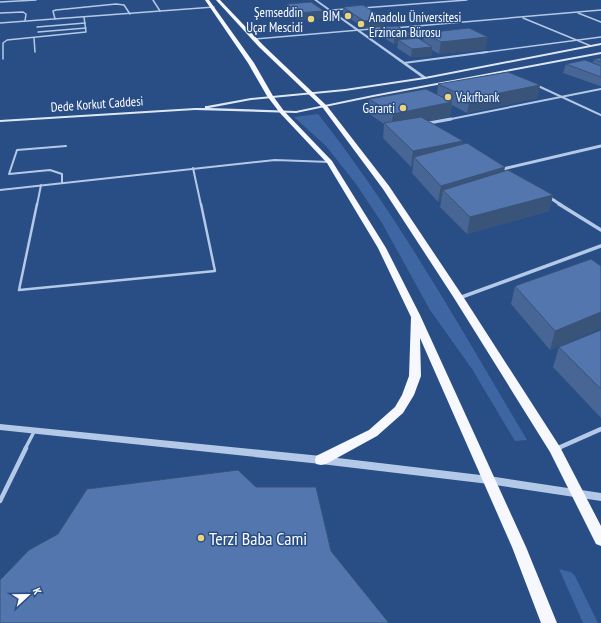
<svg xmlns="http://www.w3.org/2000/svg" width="601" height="623" font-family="'PT Sans Narrow',sans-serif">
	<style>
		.green { fill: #3e66a2 }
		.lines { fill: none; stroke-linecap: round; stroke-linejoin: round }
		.service-far4 { stroke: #b4c9e7; stroke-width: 1.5 }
		.service-far3 { stroke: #b4c9e7; stroke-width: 2 }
		.service-far2 { stroke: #b4c9e7; stroke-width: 2.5 }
		.service-far1 { stroke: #b4c9e7; stroke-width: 3.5 }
		.service { stroke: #b4c9e7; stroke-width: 4.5 }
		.minor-far5 { stroke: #b4c9e7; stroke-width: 1.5 }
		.minor-far4 { stroke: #b4c9e7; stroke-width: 2 }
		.minor-far3 { stroke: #b4c9e7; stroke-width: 3 }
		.minor-far2 { stroke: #b4c9e7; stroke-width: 3.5 }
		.minor-far1 { stroke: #b4c9e7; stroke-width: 4.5 }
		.minor { stroke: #b4c9e7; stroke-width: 5.5 }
		.tertiary { fill: #b4c9e7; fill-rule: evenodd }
		.secondary { fill: #dee7f7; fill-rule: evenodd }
		.primary { fill: #f6f8fe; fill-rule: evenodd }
		.wall { fill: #476595 }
		.shaded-wall { fill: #395379 }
		.building { fill: #5276ad; stroke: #395379 }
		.poi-dot { fill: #eed37b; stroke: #294d85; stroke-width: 1.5 }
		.labels { text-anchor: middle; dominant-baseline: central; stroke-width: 3; stroke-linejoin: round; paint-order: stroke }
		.far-poi-label { font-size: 13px; fill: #fff; stroke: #294d85; text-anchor: end }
		.far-street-label { font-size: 13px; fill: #fff; stroke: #294d85 }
		.near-poi-label { font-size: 18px; fill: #fff; stroke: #294d85; text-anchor: start }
	</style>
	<rect width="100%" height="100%" fill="#294d85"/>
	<g class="green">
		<path d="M318,114C398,215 461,329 527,440L515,441L472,369L430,310L382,223L356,184L326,146L294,117Z"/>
		<polygon points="559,569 571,572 575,576 598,623 583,623"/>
	</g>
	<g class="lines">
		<g class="service-far4">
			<polyline points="0,13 23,12 26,14 25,21"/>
			<polyline points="55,19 53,11 56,10 116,4 124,5 130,14"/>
			<polyline points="37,27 85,23"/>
			<polyline points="38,32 86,28"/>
			<polyline points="34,38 35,52"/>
			<polyline points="3,59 3,43 7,40 86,32 84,17"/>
		</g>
		<g class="service-far3">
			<polyline points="193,168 201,205"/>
			<polyline points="62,183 62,174 50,170 9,174 17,150 66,146"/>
			<polyline points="0,190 275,160 330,162"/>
			<polyline points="37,205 41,185"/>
		</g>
		<polyline class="service-far2" points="37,204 19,290 215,271 201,204"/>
		<polyline class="service-far1" points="25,449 35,430"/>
		<polyline class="service" points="0,501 26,448"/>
		<g class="minor-far5">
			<polyline points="153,0 160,11"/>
			<polyline points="0,2 36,0"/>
			<polyline points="362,8 467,0"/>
			<polyline points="330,10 347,9"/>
			<polyline points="578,13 601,22"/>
			<polyline points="523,18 591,46"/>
			<polyline points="0,23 214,7"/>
			<polyline points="394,28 601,10"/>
			<polyline points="255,39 383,28"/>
			<polyline points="480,53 601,37"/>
		</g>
		<g class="minor-far4">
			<polyline points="404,63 487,52"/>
			<polyline points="536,85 601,115"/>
			<polyline points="446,120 601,89"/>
		</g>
		<g class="minor-far3">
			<polyline points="431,124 429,123 451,119"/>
			<polyline points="503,169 601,146"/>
			<polyline points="549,197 561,205"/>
		</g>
		<g class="minor-far2">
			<polyline points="559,204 601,230"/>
			<polyline points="459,298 601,246"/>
		</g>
		<polyline class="minor-far1" points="556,449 601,429"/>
		<polyline class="minor" points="555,450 559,448"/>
		<g class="tertiary">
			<polygon points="314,0 317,0 426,77 426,79 424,79"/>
			<polygon points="0,424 321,456 489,476 601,493 601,501 489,484 321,464 0,430"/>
		</g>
		<polygon class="secondary" points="601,43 601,45 425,79 345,91 251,100 209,108 296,111 373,95 601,52 601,54 373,97 296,113 195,110 0,122 0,120 195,108 205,108 205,106 207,106 251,98 345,89 425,77"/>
		<g class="primary">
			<polygon points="205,0 209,0 254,63 273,96 284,111 332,161 386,248 420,315 526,547 557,623 541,623 512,547 420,338 421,376 414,395 403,413 377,436 326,464 321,465 316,464 315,460 316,456 369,430 395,407 402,395 409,376 411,317 378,248 327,163 280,113 267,96 248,63"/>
			<polygon points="216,0 220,0 263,45 327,106 389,186 464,298 560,447 601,526 601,546 596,544 550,452 454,298 383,189 323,108 259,47"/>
		</g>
	</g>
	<g class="wall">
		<polygon points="287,4 324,11 323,18 298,20 287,11"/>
		<polygon points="343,7 384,26 364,28 343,14"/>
		<polygon points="380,27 412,35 411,39 423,41 424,33 486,49 439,54 432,50 432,56 411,57 397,48 398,44 394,44 379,35"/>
		<polygon points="601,58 601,86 600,86 563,73 566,64 593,63 594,59"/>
		<polygon points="438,84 540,85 537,98 467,113 452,105 450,116 428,121 463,141 462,144 505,171 553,195 549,211 467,234 440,207 441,202 438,202 412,173 413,167 411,167 383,138 384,124 368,113 369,99 437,95"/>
		<polygon points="601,266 601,328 550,350 511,304 515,286"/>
		<polygon points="601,330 601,418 553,367 559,347"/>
	</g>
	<g class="shaded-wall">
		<polygon points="324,11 323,18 298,20 298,13"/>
		<polygon points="385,19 384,26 364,28 364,21"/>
		<polygon points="412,35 411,43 398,40 398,44 394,44 394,36"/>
		<polygon points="488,37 486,49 439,54 441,42"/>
		<polygon points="432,47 432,56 411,57 412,49"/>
		<polygon points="540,85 537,98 467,113 470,99"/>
		<polygon points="452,102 450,116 391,129 393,114"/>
		<polygon points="463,141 461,157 414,157 413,167 411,167 413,151"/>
		<polygon points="505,167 502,183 443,190 441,202 438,202 441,186"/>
		<polygon points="553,195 549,211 467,234 470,217"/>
		<polygon points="601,303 601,328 550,350 555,331"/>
	</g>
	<g class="building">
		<polygon points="311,2 324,11 298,13 287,4"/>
		<polygon points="363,5 385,19 364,21 343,7"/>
		<polygon points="397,26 412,35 394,36 380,27"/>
		<polygon points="469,28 488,37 441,42 424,33"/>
		<polygon points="418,38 432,47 412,49 398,40"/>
		<polygon points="601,58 601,62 594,59"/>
		<polygon points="585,60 601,66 601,77 566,64"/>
		<polygon points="508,72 540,85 470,99 438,84"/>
		<polygon points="426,89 452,102 393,114 369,99"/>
		<polygon points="421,117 463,141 413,151 384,123"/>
		<polygon points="467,143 505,167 441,186 414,157"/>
		<polygon points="508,170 553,195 470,217 443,190"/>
		<polygon points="591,259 601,266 601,312 555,331 515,286"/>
		<polygon points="601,330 601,389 559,347"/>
		<polygon points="238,470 256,487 316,487 331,551 389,623 0,623 0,580 29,550 58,534 87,489"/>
	</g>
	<g class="poi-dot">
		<circle cx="348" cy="16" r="4"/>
		<circle cx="311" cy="19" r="4"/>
		<circle cx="361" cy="24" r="4"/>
		<circle cx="448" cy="97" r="4"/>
		<circle cx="403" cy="108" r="4"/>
		<circle cx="201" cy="538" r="4"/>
	</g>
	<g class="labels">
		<g class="far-poi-label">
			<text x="303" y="12">Şemseddin<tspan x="303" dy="15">Uçar Mescidi</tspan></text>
			<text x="340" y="16">BİM</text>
			<text x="369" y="17" text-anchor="start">Anadolu Üniversitesi<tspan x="369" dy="15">Erzincan Bürosu</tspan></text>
			<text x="456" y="97" text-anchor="start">Vakıfbank</text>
			<text x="395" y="108">Garanti</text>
		</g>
		<g class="far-street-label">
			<text transform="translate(97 104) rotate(-4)">Dede Korkut Caddesi</text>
		</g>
		<g class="near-poi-label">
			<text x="209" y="538">Terzi Baba Cami</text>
		</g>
	</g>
	<g transform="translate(28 595) rotate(68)" stroke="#294d85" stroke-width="3" paint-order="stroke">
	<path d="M0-3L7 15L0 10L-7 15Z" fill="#ffffff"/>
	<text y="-6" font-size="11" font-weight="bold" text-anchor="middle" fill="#ffffff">K</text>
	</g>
</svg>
